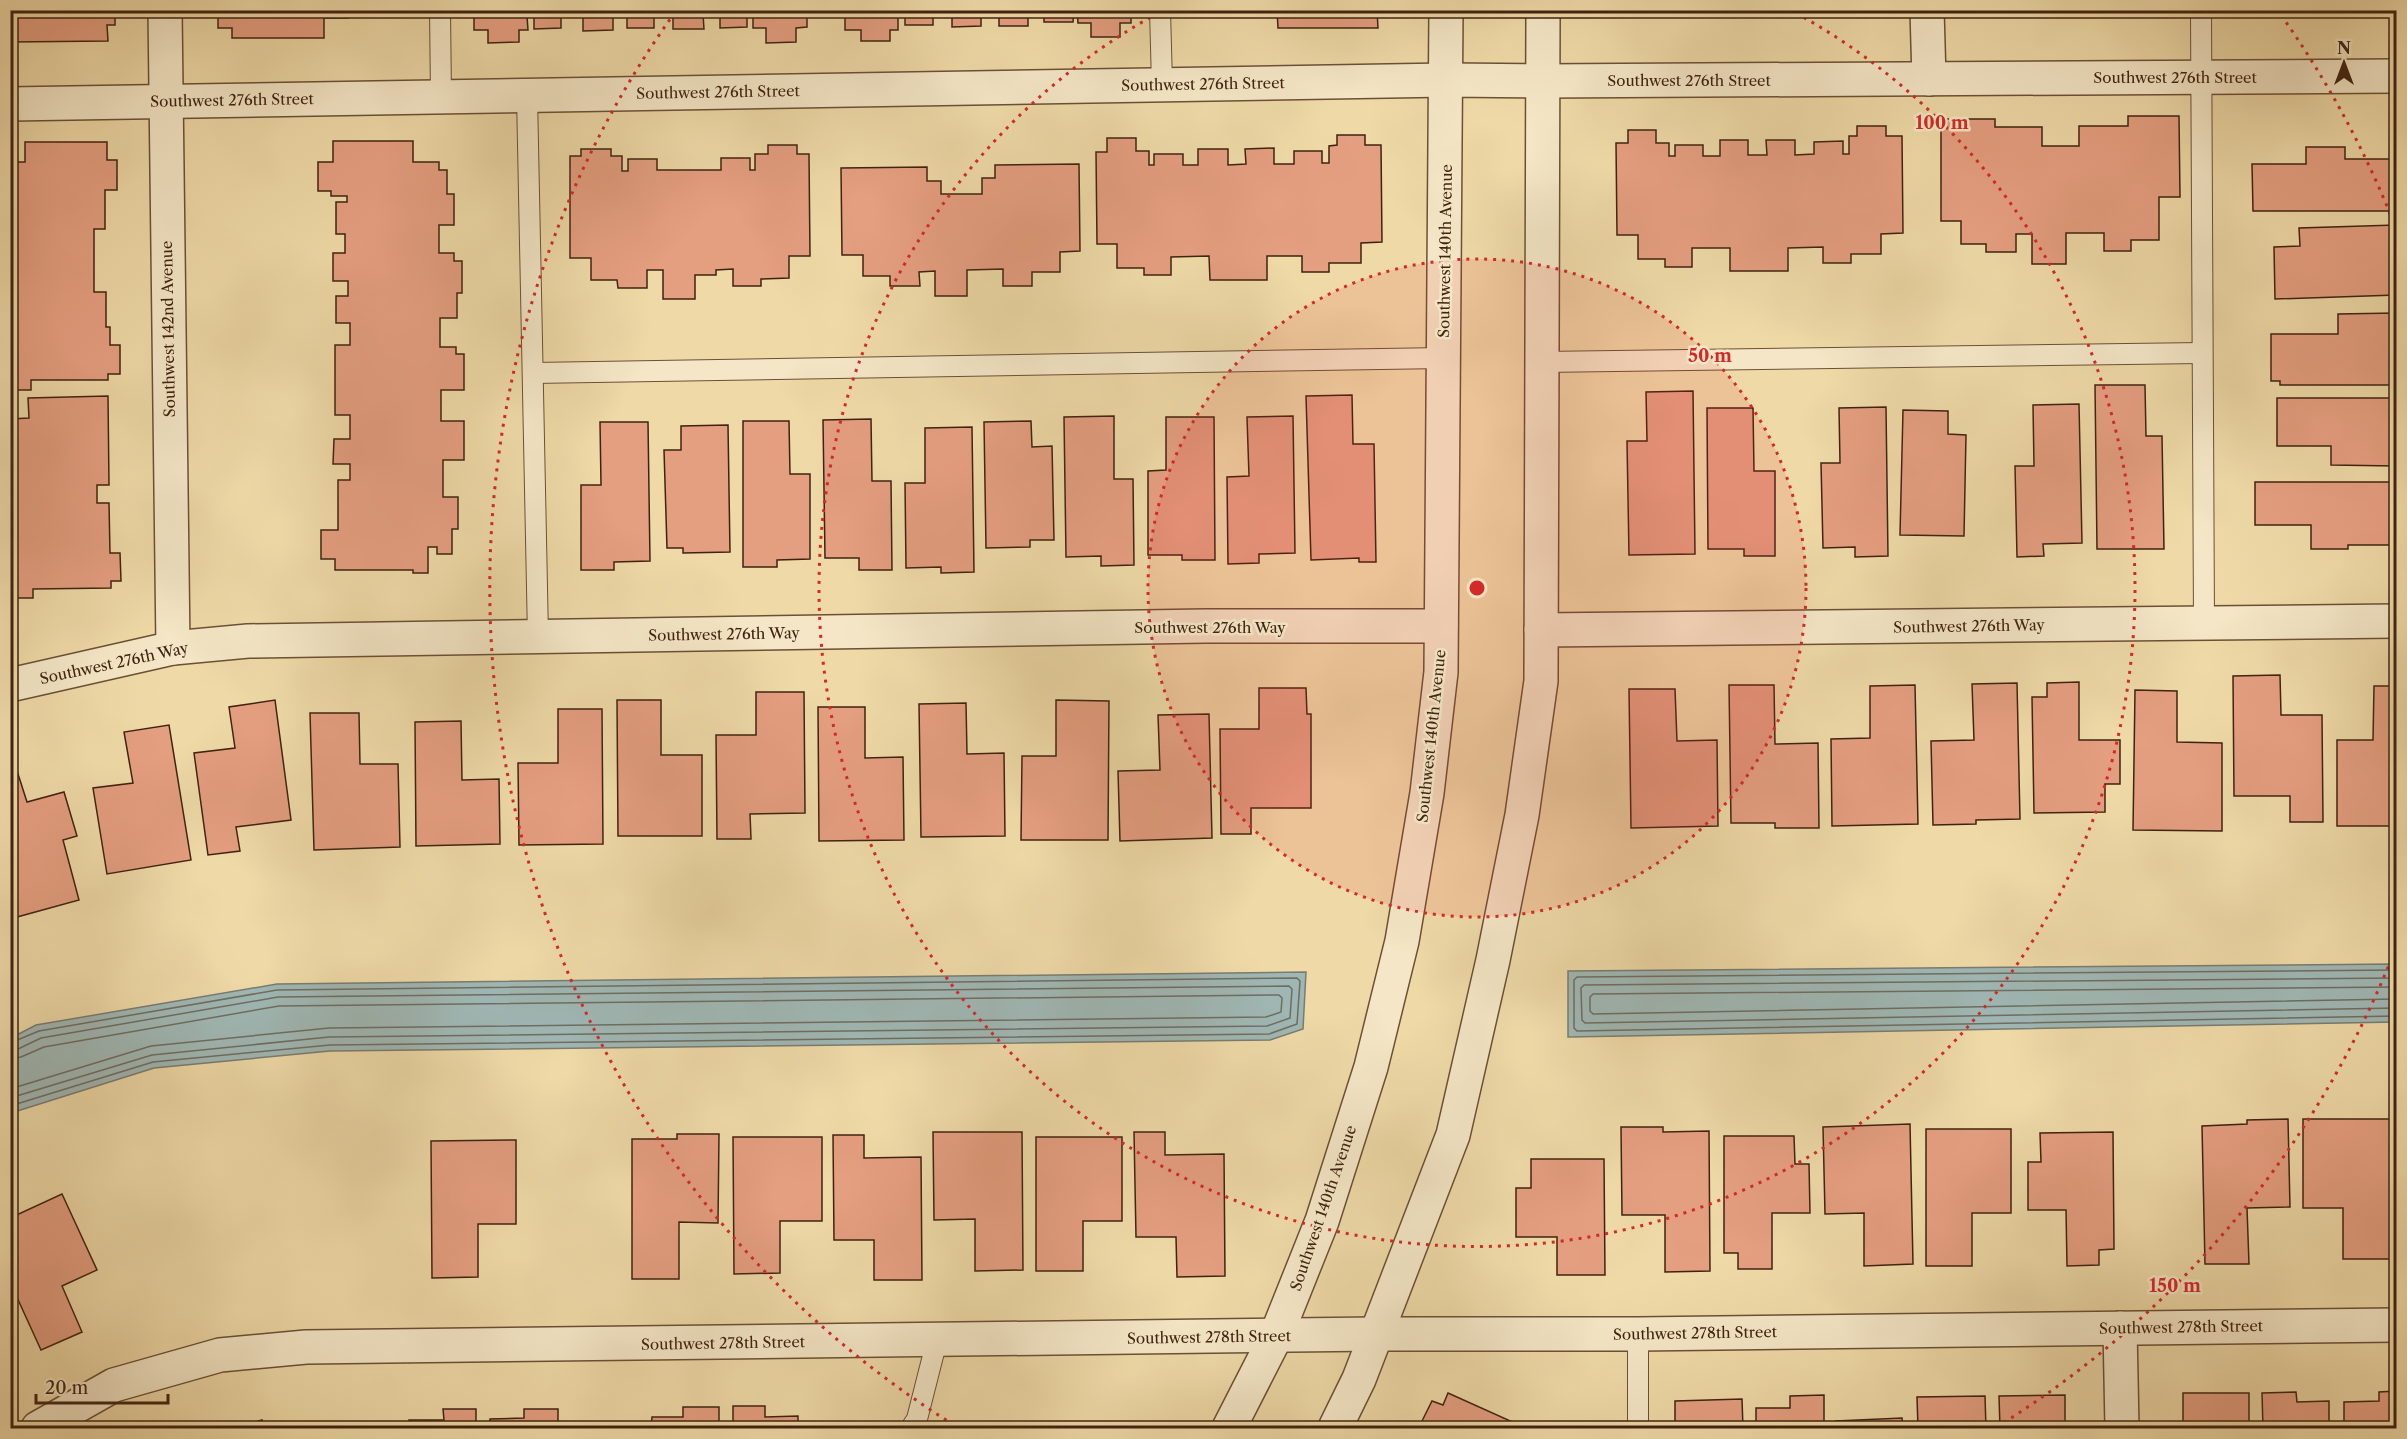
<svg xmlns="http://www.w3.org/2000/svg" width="2407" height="1439" font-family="'Libre Caslon Text',serif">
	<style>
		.water { fill: #9fb7b4; stroke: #797c72; stroke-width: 1.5 }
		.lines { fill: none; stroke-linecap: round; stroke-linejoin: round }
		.shore { stroke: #6f6d62; stroke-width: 1.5 }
		.building { fill: #e49e80; stroke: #3f2310; stroke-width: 1.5 }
		.service-casing { stroke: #6b5036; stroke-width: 22 }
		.minor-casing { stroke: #6b5036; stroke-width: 36 }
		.tertiary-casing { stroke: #6b5036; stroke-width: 36 }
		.service { stroke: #f4e6c6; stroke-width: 20 }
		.minor { stroke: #f4e6c6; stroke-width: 33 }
		.tertiary { stroke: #f4e6c6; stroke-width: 33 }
		.ring { fill: none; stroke: #d62828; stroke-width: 3; stroke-dasharray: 3 6 }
		.labels { text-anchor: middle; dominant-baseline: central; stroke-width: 5; stroke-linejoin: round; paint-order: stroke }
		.street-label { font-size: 15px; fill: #3f2310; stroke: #f4e6c6 }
		.centre { fill: #d62828; stroke: #f4e6c6; stroke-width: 3 }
		.ring-label { font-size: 18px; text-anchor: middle; font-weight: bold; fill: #d62828; stroke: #f4e6c6; stroke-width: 5; stroke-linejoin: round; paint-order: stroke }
	</style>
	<rect width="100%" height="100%" fill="#eed9a7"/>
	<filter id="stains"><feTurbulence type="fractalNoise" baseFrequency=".00333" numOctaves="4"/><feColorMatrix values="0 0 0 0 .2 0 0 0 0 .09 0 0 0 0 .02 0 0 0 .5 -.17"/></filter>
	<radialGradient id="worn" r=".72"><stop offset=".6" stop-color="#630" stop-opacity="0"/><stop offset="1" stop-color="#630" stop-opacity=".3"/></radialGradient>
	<g class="water">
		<polygon points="2396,964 2396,1022 1568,1037 1568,971"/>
		<polygon points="1306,972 1303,1029 1270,1040 330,1051 154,1068 11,1113 11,1038 36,1025 277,984"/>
	</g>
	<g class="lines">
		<g class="shore">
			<polyline points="2396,970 1577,977 1574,980 1574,1028 1577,1031 2396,1016"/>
			<polyline points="2396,978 1584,985 1581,988 1582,1020 1585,1023 2396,1008"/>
			<polyline points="2396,987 1593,994 1590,997 1590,1011 1593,1014 2396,999"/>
			<polyline points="10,1043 39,1031 277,990 1297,978 1300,981 1297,1024 1269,1034 330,1045 153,1062 10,1106"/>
			<polyline points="10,1050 18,1049 41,1038 278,997 1289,986 1292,989 1290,1018 1267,1026 329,1037 152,1055 10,1098"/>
			<polyline points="10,1059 21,1057 44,1047 279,1006 1279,995 1282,998 1281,1012 1266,1017 329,1028 151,1046 10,1089"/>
		</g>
	</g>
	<g class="building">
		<polygon points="10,10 115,10 115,25 107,25 108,41 10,42"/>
		<polygon points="218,10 348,10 348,18 324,18 324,38 232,38 232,28 218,28"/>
		<polygon points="474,10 807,10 807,27 796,28 796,42 766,43 766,28 753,28 753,13 747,13 747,27 720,28 720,14 703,14 704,29 673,29 673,14 654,14 654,28 627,28 627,15 613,15 613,30 583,31 583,15 561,16 561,28 534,29 534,16 527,16 528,30 519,30 519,42 488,43 488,30 474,30"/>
		<polygon points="845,10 1074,10 1073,22 1044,22 1044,11 1028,11 1028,26 999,26 999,11 981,11 981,26 952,27 952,11 933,11 933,25 905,25 905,12 898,12 898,30 890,30 890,41 861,41 861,30 845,30"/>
		<polygon points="1077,10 1131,10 1131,23 1120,23 1120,37 1091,37 1091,23 1078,23"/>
		<polygon points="1277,10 1377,10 1378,28 1278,28"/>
		<polygon points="2128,116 2179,116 2180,197 2159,197 2159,240 2131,240 2131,251 2104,251 2104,233 2066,233 2066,264 2032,264 2032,234 2016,234 2016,252 1986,252 1986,244 1961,244 1961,221 1941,221 1941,119 1995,119 1995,127 2042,127 2042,146 2079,146 2079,126 2128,126"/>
		<polygon points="1857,126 1886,126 1886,136 1902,136 1903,233 1881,234 1881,254 1851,254 1851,263 1823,263 1823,247 1788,248 1788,271 1730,271 1730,248 1692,248 1692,267 1665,267 1665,259 1638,259 1638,235 1617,235 1616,143 1628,143 1628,130 1656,130 1656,143 1669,143 1669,156 1675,156 1675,145 1703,145 1703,156 1720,156 1720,140 1748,140 1748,155 1767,155 1766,140 1795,140 1795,155 1814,154 1814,142 1843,141 1843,154 1849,154 1849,136 1857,136"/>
		<polygon points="1337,135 1365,135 1365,145 1381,145 1382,242 1361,243 1361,263 1329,263 1329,272 1302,272 1302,256 1267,256 1267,280 1210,280 1209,256 1171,257 1171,275 1144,275 1144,268 1117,268 1117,244 1097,244 1096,152 1107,152 1107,138 1136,138 1136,151 1149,151 1149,165 1154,165 1154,154 1183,154 1183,165 1198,165 1198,149 1228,149 1228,165 1246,164 1245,149 1274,148 1274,164 1294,164 1294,151 1322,151 1322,163 1329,163 1329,146 1337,145"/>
		<polygon points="333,141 413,141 413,162 439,162 439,170 447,170 447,194 454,194 454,225 439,225 439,253 454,253 454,261 462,261 462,293 457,293 457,318 440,318 440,347 456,347 456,354 464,354 464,390 441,390 441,421 464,421 464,460 443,460 443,497 458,497 458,529 452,529 452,554 437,554 437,547 428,547 428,573 413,573 413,570 335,570 335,559 321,559 321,530 338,530 338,480 350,480 350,464 333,464 334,439 350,439 350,415 335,415 335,345 350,345 350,323 336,323 336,296 348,296 348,281 333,281 333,253 345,253 345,234 336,234 336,202 347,202 347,196 331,196 331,191 318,191 318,162 333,162"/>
		<polygon points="25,142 107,142 107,160 117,160 117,190 105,190 105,229 94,229 94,292 106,292 106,327 110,327 110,345 120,345 120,374 108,374 108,380 31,380 31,390 13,390 13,366 10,366 10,162 25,162"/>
		<polygon points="768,145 797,145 797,154 809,154 810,256 789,256 789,278 761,279 761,286 733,286 733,269 716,270 716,275 695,275 695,299 663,299 663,270 647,270 647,288 618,288 617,280 591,280 591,258 570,258 570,156 581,156 581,149 611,149 611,156 622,156 622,171 628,171 628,159 657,159 657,170 721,170 721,158 750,158 750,170 755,170 755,154 768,154"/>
		<polygon points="2306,147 2345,147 2345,159 2396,159 2396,211 2253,211 2252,164 2306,164"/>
		<polygon points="1079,164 1080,251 1060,252 1060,272 1032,272 1032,286 1003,286 1003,269 967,270 967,296 935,296 935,271 919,272 920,286 890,286 890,276 863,276 863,255 842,255 841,168 927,167 927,181 941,181 941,194 982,194 982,178 995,178 995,165"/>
		<polygon points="2396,225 2396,295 2275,299 2274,247 2300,246 2299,228"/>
		<polygon points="2396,313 2396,385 2280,385 2280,381 2271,381 2271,334 2338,334 2338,314"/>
		<polygon points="2095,385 2145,385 2146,436 2162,436 2164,549 2097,549"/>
		<polygon points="1693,391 1695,554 1629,555 1627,441 1647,441 1646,392"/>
		<polygon points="1352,395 1353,444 1374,444 1376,562 1359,562 1359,558 1311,560 1306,396"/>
		<polygon points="108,396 109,485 97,485 97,503 109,503 110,553 120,553 121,581 111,581 111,588 33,589 33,598 17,598 17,572 10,572 10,419 29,418 28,398"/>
		<polygon points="2277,398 2396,398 2396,466 2331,465 2331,446 2277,446"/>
		<polygon points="2079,404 2082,543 2043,544 2044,556 2017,557 2015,466 2034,466 2033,405"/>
		<polygon points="1886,407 1888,556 1855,557 1855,547 1823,548 1821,463 1840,463 1839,408"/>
		<polygon points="1707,408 1753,408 1754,471 1775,471 1775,556 1744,556 1744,549 1708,549"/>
		<polygon points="1903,410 1948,411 1948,434 1966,435 1964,536 1900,535"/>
		<polygon points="1114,416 1114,479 1133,479 1134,565 1101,566 1101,556 1066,557 1064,417"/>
		<polygon points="1293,416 1295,553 1259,554 1259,563 1228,564 1227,477 1249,476 1247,417"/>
		<polygon points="1166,417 1214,417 1215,560 1182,560 1182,555 1148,555 1148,471 1166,470"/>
		<polygon points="871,419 872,481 891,481 892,570 859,570 859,558 825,558 823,420"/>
		<polygon points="743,421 789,421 790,474 810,474 810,559 777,560 777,567 743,567"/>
		<polygon points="1031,421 1032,447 1052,446 1054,540 1030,540 1030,547 986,548 984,422"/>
		<polygon points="600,422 648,422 650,561 614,562 614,570 581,570 581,485 601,485"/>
		<polygon points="728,425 730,552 683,553 683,548 667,548 664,450 681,450 681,426"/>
		<polygon points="972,427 974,572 941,573 941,567 906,568 905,483 925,483 925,428"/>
		<polygon points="2255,482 2396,482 2396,545 2348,545 2348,549 2311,549 2311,525 2255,525"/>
		<polygon points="2280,675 2281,715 2322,715 2323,822 2290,822 2290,796 2234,796 2233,676"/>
		<polygon points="2079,682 2079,740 2120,740 2120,784 2105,784 2105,812 2034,813 2032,697 2047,697 2047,683"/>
		<polygon points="2017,683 2020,819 1976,820 1976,824 1933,825 1931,741 1974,740 1972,684"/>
		<polygon points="1729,685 1774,685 1775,744 1818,743 1819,828 1775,828 1775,823 1731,823"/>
		<polygon points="1915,685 1918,824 1832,826 1831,739 1870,738 1870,686"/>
		<polygon points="2374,686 2396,686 2396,826 2337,826 2337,740 2373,740"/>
		<polygon points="1259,688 1306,688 1307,714 1311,714 1311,808 1251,808 1251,834 1221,834 1220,729 1259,729"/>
		<polygon points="1629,689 1675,689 1677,741 1717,740 1718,826 1631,828"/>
		<polygon points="2135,690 2177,691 2177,742 2222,743 2222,831 2133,830"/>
		<polygon points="756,692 804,692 805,813 750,814 751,839 717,839 716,735 756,735"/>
		<polygon points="275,700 291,820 236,827 240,851 208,855 194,753 235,748 229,707"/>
		<polygon points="617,700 661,700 661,755 702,755 702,836 618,836"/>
		<polygon points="1056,700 1109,701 1108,840 1021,840 1022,756 1056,756"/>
		<polygon points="966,703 967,754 1004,753 1005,836 921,837 919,704"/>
		<polygon points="818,707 865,707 865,758 903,757 904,840 819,841"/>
		<polygon points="558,709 602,709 603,844 519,845 518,763 558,763"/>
		<polygon points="310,713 359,713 360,764 398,764 400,847 314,850"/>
		<polygon points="1209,714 1212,838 1120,841 1118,771 1160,770 1158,715"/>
		<polygon points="461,721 462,780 499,779 500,844 416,846 415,722"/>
		<polygon points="169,725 191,860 107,874 93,788 133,783 124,732"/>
		<polygon points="10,749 27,802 64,792 77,836 63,840 79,900 17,917 10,896"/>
		<polygon points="2288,1119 2290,1207 2247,1208 2249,1264 2205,1264 2202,1126 2247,1124 2247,1120"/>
		<polygon points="2303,1119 2392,1119 2392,1259 2343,1259 2343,1208 2303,1208"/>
		<polygon points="1910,1124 1913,1264 1864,1266 1864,1213 1825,1214 1823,1127"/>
		<polygon points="1621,1127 1663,1127 1663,1132 1709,1131 1710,1271 1665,1272 1665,1215 1622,1215"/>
		<polygon points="1926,1129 2011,1129 2011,1213 1972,1213 1972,1266 1926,1266"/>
		<polygon points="933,1132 1022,1132 1023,1270 975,1271 975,1219 934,1220"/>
		<polygon points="1134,1132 1165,1132 1165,1155 1224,1154 1225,1276 1177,1277 1176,1237 1136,1237"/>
		<polygon points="2113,1132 2114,1249 2099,1250 2099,1265 2067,1266 2066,1210 2028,1210 2028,1162 2041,1162 2040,1133"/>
		<polygon points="677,1134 719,1134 718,1223 679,1222 679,1279 632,1279 632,1139 677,1139"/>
		<polygon points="833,1135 864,1135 864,1158 921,1157 922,1280 874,1280 874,1240 834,1240"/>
		<polygon points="1724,1136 1794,1136 1795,1164 1809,1164 1810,1213 1772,1213 1772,1269 1738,1269 1738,1253 1724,1253"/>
		<polygon points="733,1137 822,1137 822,1221 780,1221 780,1273 734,1274"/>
		<polygon points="1036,1137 1122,1137 1122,1221 1083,1221 1083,1271 1036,1271"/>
		<polygon points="516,1140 516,1224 478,1224 478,1277 432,1278 431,1141"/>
		<polygon points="1531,1159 1604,1159 1605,1275 1557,1275 1557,1237 1516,1237 1516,1188 1531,1188"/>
		<polygon points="62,1194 97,1270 62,1286 82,1332 41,1350 10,1282 10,1218"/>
		<polygon points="2396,1391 2396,1428 2344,1428 2344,1402 2379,1401 2379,1392"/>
		<polygon points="2296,1392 2297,1402 2329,1401 2329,1428 2263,1428 2262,1393"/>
		<polygon points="1448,1393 1526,1428 1427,1428 1420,1425 1432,1401 1443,1405"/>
		<rect x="2183" y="1393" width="66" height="35"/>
		<polygon points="1824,1395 1824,1428 1756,1428 1756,1408 1790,1408 1790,1396"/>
		<polygon points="2065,1395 2065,1428 2000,1428 1999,1396"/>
		<polygon points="1985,1396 1986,1428 1918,1428 1917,1397"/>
		<polygon points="1742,1399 1743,1428 1675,1428 1675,1401"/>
		<polygon points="733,1406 765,1406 765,1417 798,1416 798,1428 733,1428"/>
		<polygon points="683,1407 719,1407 719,1428 651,1428 652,1417 683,1417"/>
		<polygon points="443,1409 476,1409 476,1428 409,1428 409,1420 444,1420"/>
		<polygon points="524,1409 558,1409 558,1428 490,1428 490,1419 524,1418"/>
		<polygon points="1902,1418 1903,1428 1836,1428 1836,1421"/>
		<polygon points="262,1420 264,1428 234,1428"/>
		<polygon points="228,1422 230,1428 205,1428"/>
		<rect x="574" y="1426" width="64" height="2"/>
	</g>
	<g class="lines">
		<defs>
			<g id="service">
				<polyline points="440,10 441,97"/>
				<polyline points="1160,10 1162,84"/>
				<polyline points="2201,10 2204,623"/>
				<polyline points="527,95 538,637"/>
				<polyline points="1542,362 2202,353"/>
				<polyline points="533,373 1444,358"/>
				<polyline points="1638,1334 1638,1428"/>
				<polyline points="911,1428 917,1419 937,1340"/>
			</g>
			<g id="minor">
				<polyline points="165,10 173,648"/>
				<polyline points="1927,10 1929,79"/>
				<polyline points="10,104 1447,80 1544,81 2396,76"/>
				<polyline points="1541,630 2396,621"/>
				<polyline points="10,685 173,648 248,641 1206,626 1441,626"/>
				<polyline points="2120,1328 2122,1428"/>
				<polyline points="38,1428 114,1385 220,1355 306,1347 1377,1334 1638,1334 2396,1325"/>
			</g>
			<g id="tertiary">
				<polyline points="1229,1428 1276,1336 1322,1221 1371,1067 1402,941 1427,793 1441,672 1446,10"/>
				<polyline points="1335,1428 1359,1379 1453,1135 1493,960 1522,815 1541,681 1543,10"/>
			</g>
		</defs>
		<use href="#service" class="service-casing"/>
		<use href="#minor" class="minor-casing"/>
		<use href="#tertiary" class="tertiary-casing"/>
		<use href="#service" class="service"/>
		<use href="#minor" class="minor"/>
		<use href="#tertiary" class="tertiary"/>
	</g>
	<circle cx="1477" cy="588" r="329" fill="#d62828" fill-opacity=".12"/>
	<g class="ring">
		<circle cx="1477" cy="588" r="329"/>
		<path d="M1796 13A658 658 0 1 1 1158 13"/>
		<path d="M2395 950A987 987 0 0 1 2000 1425M954 1425A987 987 0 0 1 673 15M2281 15A987 987 0 0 1 2395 226"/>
	</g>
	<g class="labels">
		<g class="street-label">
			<text x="2175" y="77">Southwest 276th Street</text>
			<text x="1689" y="80">Southwest 276th Street</text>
			<text transform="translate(1203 84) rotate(-1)">Southwest 276th Street</text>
			<text transform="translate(718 92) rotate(-1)">Southwest 276th Street</text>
			<text transform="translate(232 100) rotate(-1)">Southwest 276th Street</text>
			<text transform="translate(1445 251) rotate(-89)">Southwest 140th Avenue</text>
			<text transform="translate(168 329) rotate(-91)">Southwest 142nd Avenue</text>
			<text transform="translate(1969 626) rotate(-1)">Southwest 276th Way</text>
			<text x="1210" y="627">Southwest 276th Way</text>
			<text transform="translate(724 634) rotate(-1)">Southwest 276th Way</text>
			<text transform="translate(114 663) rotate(-12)">Southwest 276th Way</text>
			<text transform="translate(1431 736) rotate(-84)">Southwest 140th Avenue</text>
			<text transform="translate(1323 1208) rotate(-71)">Southwest 140th Avenue</text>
			<text transform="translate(2181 1327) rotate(-1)">Southwest 278th Street</text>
			<text transform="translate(1695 1333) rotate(-1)">Southwest 278th Street</text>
			<text transform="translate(1209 1337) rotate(-1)">Southwest 278th Street</text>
			<text transform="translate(723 1343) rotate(-1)">Southwest 278th Street</text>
		</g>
	</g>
	<circle cx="1477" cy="588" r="9" class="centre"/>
	<g class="ring-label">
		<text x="1942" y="129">100 m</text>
		<text x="1710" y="362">50 m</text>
		<text x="2175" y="1292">150 m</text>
	</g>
	<rect width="2407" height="1439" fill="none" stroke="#eed9a7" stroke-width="36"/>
	<rect x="12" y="12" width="2383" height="1415" fill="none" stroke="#3f2310" stroke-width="3"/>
	<rect x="18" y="18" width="2371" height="1403" fill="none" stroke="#3f2310" stroke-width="1.5"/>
	<g transform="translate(2344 63)" stroke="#f4e6c6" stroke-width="4.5" paint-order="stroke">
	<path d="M0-4.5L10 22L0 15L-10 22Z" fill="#3f2310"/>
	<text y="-9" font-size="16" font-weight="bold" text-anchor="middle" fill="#3f2310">N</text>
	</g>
	<path d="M36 1394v9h132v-9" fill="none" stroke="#3f2310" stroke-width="3"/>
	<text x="45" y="1394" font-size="18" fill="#3f2310" stroke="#f4e6c6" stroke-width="4.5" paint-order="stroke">20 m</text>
	<rect width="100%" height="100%" filter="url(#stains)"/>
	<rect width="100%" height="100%" fill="url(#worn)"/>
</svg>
